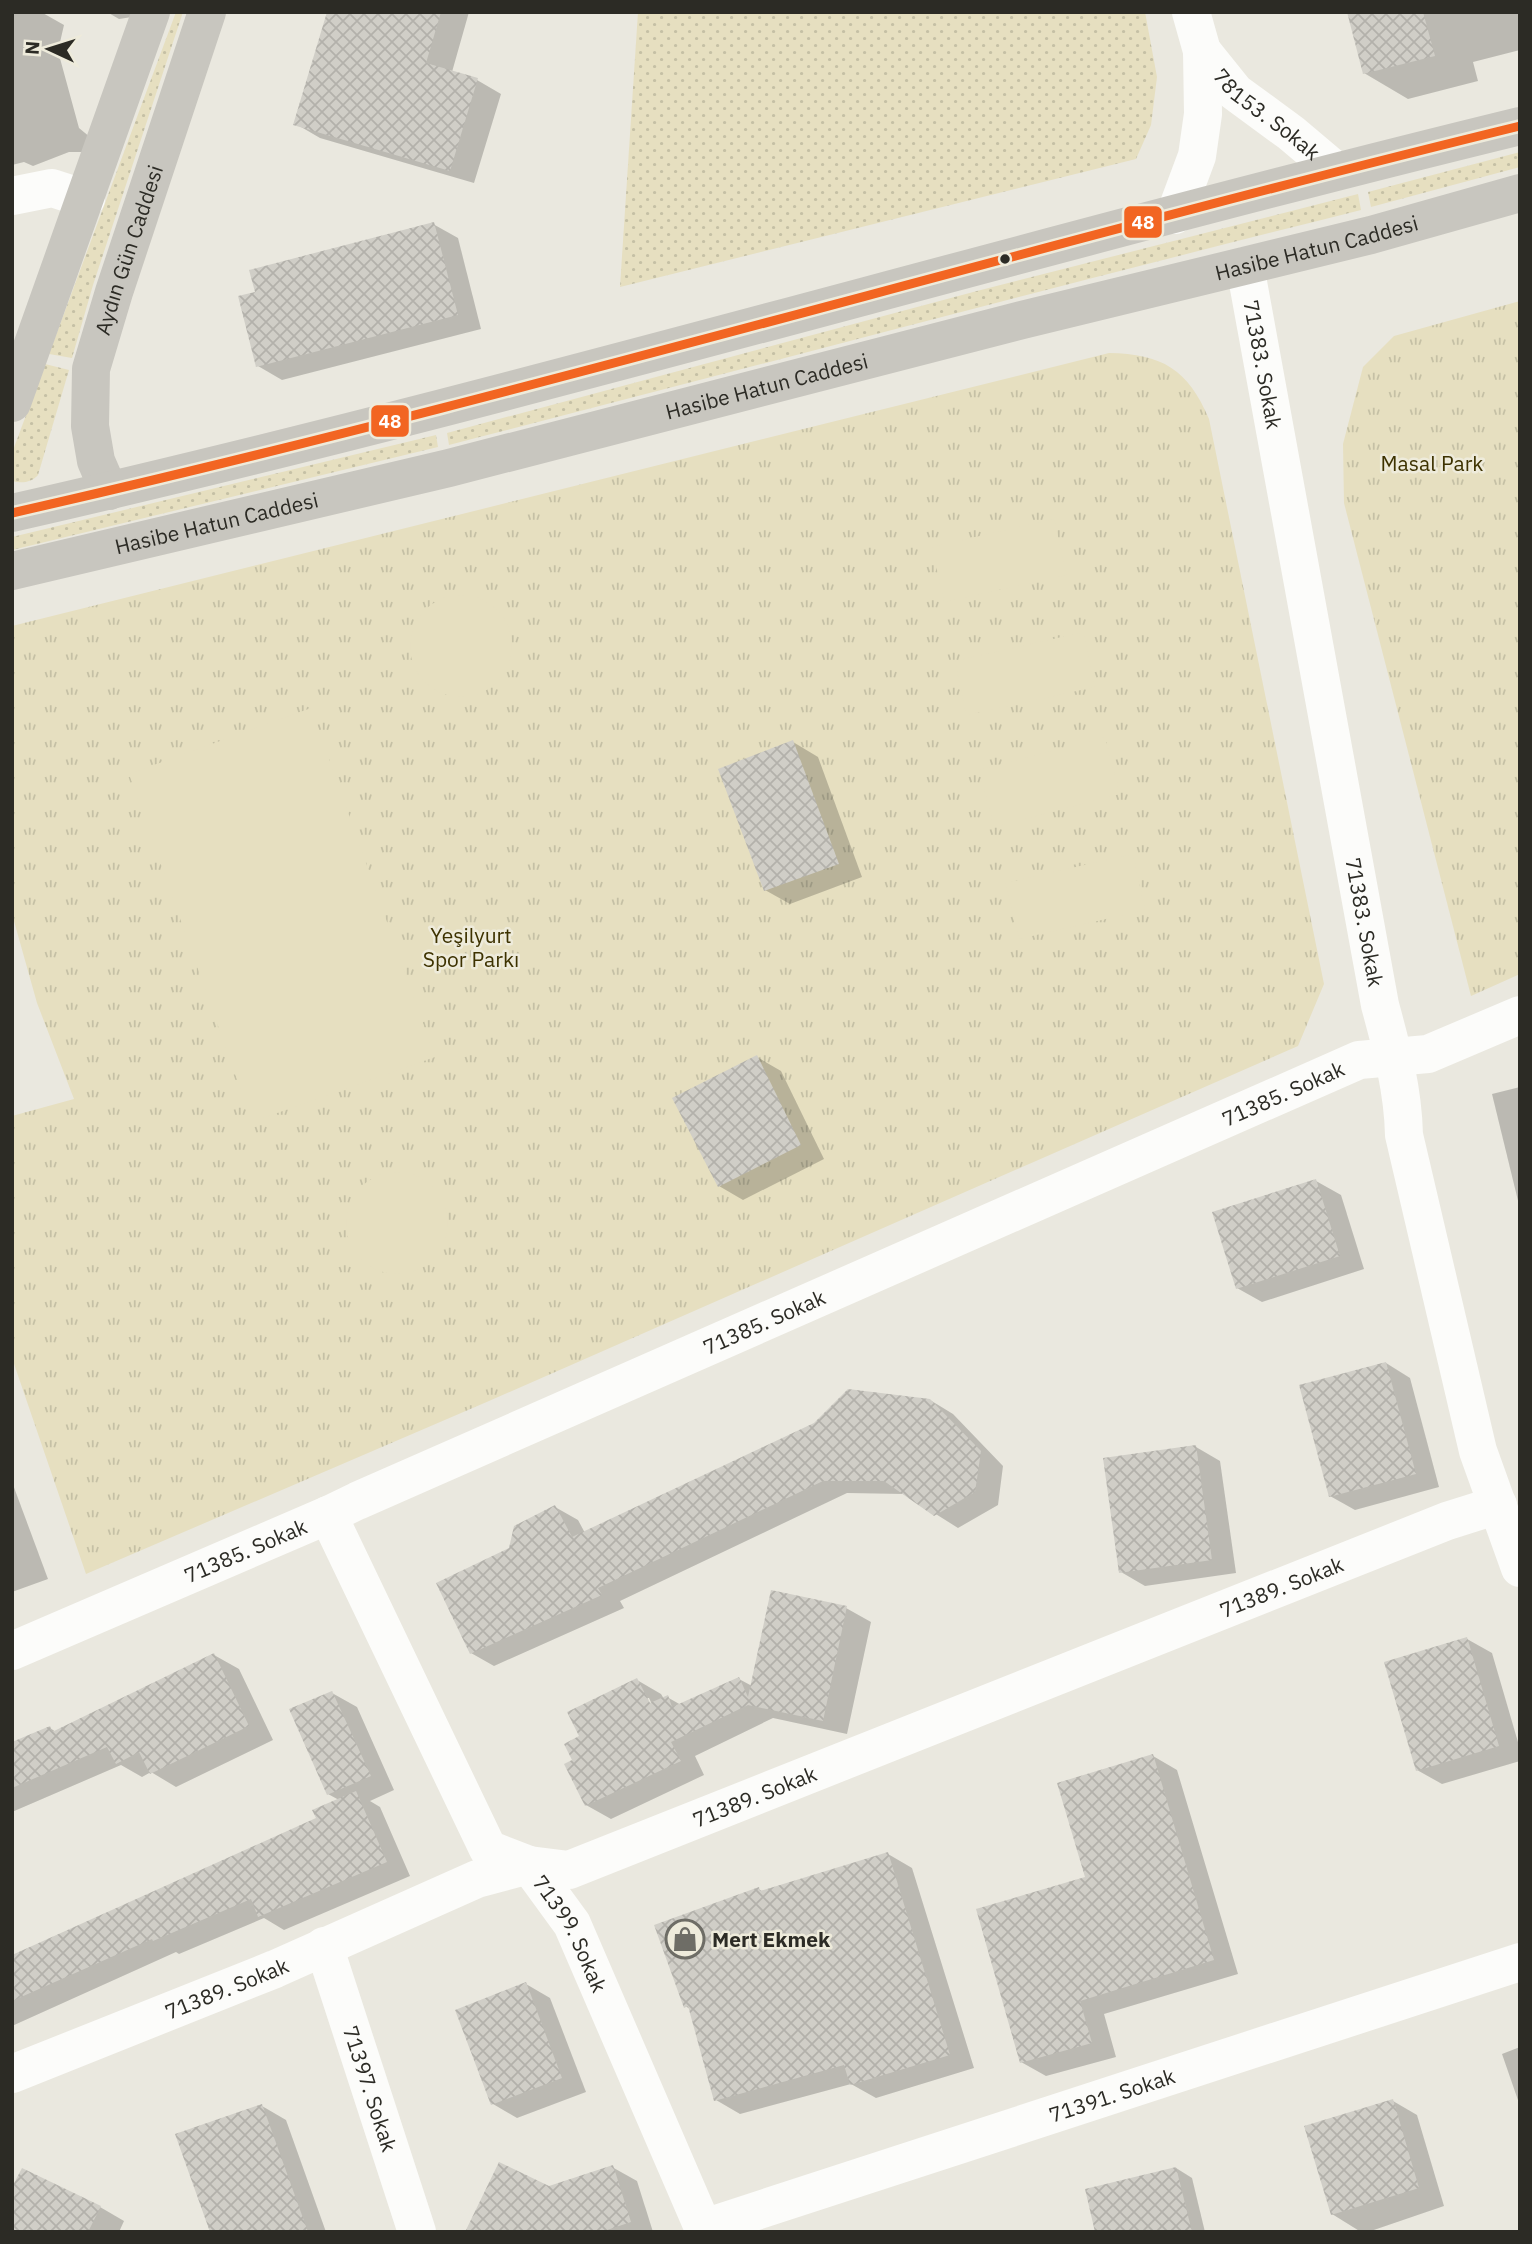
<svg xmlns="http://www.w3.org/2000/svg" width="1532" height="2244" font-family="'IBM Plex Sans',sans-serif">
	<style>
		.grass { fill: url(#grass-dots) }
		.park { fill: url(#park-tufts) }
		.garden { fill: #e6dfc0 }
		.shadow { fill: #0003; fill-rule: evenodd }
		.building { fill: url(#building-cross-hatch) }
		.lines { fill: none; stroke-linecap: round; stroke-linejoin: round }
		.minor { stroke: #fcfcfa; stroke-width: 38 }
		.major { stroke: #c8c6bf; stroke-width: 38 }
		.bus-1-casing { stroke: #eeebdb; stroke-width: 14 }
		.bus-1 { stroke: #f26522; stroke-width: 9 }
		.bus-dot { fill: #2c2b25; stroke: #eeebdb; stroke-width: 2.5 }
		.labels { text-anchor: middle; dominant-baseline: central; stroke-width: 5; stroke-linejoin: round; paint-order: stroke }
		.street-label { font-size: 21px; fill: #2c2b25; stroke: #eeebdb }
		.park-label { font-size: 21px; fill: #3d3200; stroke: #eeebdb }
		.poi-label { font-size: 21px; font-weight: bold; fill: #2c2b25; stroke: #eeebdb; text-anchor: start }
		.line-badge { stroke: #eeebdb; stroke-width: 2.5 }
		.badge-label { font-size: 19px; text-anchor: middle; font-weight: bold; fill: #fff }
	</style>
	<defs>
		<pattern id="grass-dots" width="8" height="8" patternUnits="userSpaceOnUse" patternTransform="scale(1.75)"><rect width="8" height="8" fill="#e6dfc0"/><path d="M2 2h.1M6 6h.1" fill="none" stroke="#c5c0a5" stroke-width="1.8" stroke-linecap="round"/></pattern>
		<pattern id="park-tufts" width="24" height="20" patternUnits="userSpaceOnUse" patternTransform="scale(1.75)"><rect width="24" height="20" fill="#e6dfc0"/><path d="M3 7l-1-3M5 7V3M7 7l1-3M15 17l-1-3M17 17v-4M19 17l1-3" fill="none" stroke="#c5c0a5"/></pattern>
		<pattern id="building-cross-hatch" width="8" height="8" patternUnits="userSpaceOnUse" patternTransform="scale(1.75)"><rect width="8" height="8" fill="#d0cec7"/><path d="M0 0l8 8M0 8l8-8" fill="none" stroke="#b3b1ab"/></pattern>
	</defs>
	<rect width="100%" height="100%" fill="#eae8df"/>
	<g class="grass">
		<polygon points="176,12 183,12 93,285 72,358 49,354"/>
		<polygon points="638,12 1145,12 1157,77 1151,125 1136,159 620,287"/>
		<polygon points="1520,152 1520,167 1371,207 1368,192"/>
		<path d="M1358,194L1361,210C1056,286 753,367 449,445L447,433L977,291Z"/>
		<path d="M45,364L69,370L38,475C32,482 22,484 12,481V453Z"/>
		<polygon points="436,435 438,447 12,550 12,537"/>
	</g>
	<g class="park">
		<polygon points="1520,301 1520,974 1471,996 1344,503 1343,444 1363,367 1394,336"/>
		<path d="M1109,353C1162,354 1188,369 1209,419L1324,984L1298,1046L489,1401L86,1574L12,1358V1116L74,1099L37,1003L12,914V626Z"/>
	</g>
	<g class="garden">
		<polygon points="1054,519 1067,575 944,602 932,547"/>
		<circle cx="461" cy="646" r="51"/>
		<polygon points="1084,632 1095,687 966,715 955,661"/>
		<polygon points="311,708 435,1057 252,1122 129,774"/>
		<polygon points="1105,737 1120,794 994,827 979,770"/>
		<polygon points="1133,854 1145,910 1019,939 1005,883"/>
		<circle cx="397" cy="1223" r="51"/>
	</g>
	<g class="shadow">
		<polygon points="12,12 41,12 64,25 58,51 79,128 108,152 69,152 33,166 24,162 12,165"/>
		<polygon points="107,12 158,12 158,13 119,19"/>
		<polygon points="329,12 469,12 452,72 477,80 501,94 474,183 320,138 296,124"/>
		<polygon points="1349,12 1520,12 1520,50 1473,62 1478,81 1408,99 1364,73"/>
		<polygon points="433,224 458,238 481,329 282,380 258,366 257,293"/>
		<polygon points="793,742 818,757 862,877 790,904 765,890"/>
		<polygon points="757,1057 781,1071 824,1159 743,1200 719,1186"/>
		<polygon points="1520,1087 1520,1209 1492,1094"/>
		<polygon points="1316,1181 1341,1195 1364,1269 1262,1302 1237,1288"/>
		<polygon points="1386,1363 1410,1378 1439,1487 1355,1510 1330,1496"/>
		<polygon points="930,1400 953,1414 1003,1466 998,1505 958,1528 904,1494 847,1493 620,1601 624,1608 494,1666 471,1653 511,1550 555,1507 578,1520 585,1533"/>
		<polygon points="1196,1447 1220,1461 1236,1573 1145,1586 1121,1572"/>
		<polygon points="12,1482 48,1579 12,1592"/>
		<path d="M846,1608L871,1622L847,1734L773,1718L695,1756L704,1775L611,1819L586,1805L574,1760L581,1737L637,1680L661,1694L664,1699L667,1697L681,1705L739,1679L752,1686ZM645,1698H649L655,1711Z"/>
		<polygon points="1467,1639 1492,1653 1520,1749 1520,1761 1442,1784 1417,1770"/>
		<polygon points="214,1655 239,1669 273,1740 176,1787 151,1772 142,1777 121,1765 12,1812 12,1744 50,1728 56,1732"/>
		<polygon points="332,1693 357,1707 394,1790 370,1801 380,1807 410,1876 284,1930 264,1918 179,1954 176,1952 12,2026 12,1957 318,1819 339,1800 328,1794"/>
		<polygon points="1153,1756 1177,1770 1238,1974 1104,2014 1116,2057 1046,2076 1021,2062"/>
		<polygon points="888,1854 912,1868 974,2068 876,2098 851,2084 740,2114 716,2100 690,2009 685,2006 759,1889 763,1892"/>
		<polygon points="526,1984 550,1998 586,2092 517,2118 493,2104"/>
		<polygon points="1520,2047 1520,2106 1502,2054"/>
		<polygon points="1393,2101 1417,2115 1444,2206 1368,2232 1361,2232 1332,2214"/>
		<polygon points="262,2106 286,2120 326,2232 212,2232"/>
		<polygon points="612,2167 637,2181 653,2232 482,2232"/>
		<polygon points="1176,2168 1192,2178 1205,2232 1097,2232"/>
		<polygon points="100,2207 124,2221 119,2232 12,2232"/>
	</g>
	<g class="building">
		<polygon points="327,12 441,12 426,63 478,78 450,171 293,125"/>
		<polygon points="1347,12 1423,12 1435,56 1363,74"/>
		<polygon points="434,222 458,315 256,367 238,296 255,292 249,270"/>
		<polygon points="793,740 839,864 764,891 718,769"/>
		<polygon points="757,1055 801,1145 718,1187 672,1098"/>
		<polygon points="1316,1179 1340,1256 1236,1289 1212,1212"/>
		<polygon points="1386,1362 1416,1474 1329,1497 1299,1385"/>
		<polygon points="848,1389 930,1399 981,1451 975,1492 934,1516 884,1481 823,1481 598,1588 602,1595 470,1654 436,1583 509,1548 514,1526 555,1505 572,1537 814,1423"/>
		<polygon points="1196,1445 1212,1560 1119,1573 1103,1458"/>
		<polygon points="771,1590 847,1606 823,1721 748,1705 671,1742 681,1761 585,1806 564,1764 572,1760 564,1744 579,1736 567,1712 637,1678 650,1703 668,1695 672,1707 739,1677 748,1697"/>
		<polygon points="1467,1637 1499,1746 1416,1771 1384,1662"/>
		<polygon points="214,1653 249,1726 150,1774 139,1752 116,1764 107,1747 12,1788 12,1742 50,1726 52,1732"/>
		<polygon points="332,1691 371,1776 327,1795 289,1709"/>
		<polygon points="1153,1754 1214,1960 1080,2001 1092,2043 1020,2063 976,1909 1085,1877 1057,1783"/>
		<polygon points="356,1791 387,1862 258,1917 251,1899 153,1941 152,1939 12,2001 12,1955 316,1818 312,1810"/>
		<polygon points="888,1852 950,2055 850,2085 844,2065 714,2101 688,2006 684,2008 654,1925 759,1887 760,1891"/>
		<polygon points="526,1982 562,2078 491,2105 455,2010"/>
		<polygon points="1393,2099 1419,2188 1331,2215 1304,2126"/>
		<polygon points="262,2104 308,2232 210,2232 175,2134"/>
		<polygon points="499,2162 549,2186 613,2165 631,2222 601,2232 465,2232"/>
		<polygon points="1176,2167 1192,2232 1095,2232 1085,2189"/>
		<polygon points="22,2168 101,2206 88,2232 12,2232 12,2187"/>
	</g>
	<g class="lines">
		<g class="minor">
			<path id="s1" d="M1202,51L1235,92L1291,133L1336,171"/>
			<polyline points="12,196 52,188 86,199"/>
			<polyline points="1175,215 1197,156 1203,114 1202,51 1191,12"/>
			<path id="s2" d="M1245,266L1380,1005C1392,1049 1403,1090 1404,1135L1478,1451L1520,1568"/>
			<path id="s3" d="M328,1515L488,1849L529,1865L572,1924L705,2232"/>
			<path id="s4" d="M12,1651L328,1515L357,1501L1359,1060L1428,1054L1520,1015"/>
			<path id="s5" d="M324,1946L417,2232"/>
			<path id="s6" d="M12,2074L275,1969L477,1879L529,1865L569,1870L1447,1521L1498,1505"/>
			<path id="s7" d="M704,2228L1520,1962"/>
		</g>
		<g class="major">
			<polyline points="12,403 151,12"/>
			<path id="s8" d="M109,491L96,461L90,426L91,369L114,292L207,12"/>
			<path d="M12,513C518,398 1016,249 1520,126"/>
			<path id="s9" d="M12,571L449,468L1022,320L1371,235L1520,193"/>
		</g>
		<defs>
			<path id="bus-1" d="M12,513C518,398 1016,249 1520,126"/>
		</defs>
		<use href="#bus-1" class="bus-1-casing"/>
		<use href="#bus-1" class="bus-1"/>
	</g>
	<defs>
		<symbol id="shop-ring" viewBox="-11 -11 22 22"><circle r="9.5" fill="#eeebdb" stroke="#6e6d66" stroke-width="1.5"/><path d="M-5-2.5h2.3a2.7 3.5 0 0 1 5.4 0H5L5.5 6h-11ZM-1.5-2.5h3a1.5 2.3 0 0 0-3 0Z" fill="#6e6d66"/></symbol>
	</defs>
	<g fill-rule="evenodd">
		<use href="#shop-ring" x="663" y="1917" width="44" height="44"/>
	</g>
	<circle class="bus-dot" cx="1005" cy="259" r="6"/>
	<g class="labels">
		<g class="street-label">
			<text stroke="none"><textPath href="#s1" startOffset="91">78153. Sokak</textPath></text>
			<text stroke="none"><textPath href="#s9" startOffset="1344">Hasibe Hatun Caddesi</textPath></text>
			<text stroke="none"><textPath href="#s8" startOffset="250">Aydın Gün Caddesi</textPath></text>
			<text stroke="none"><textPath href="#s2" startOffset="100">71383. Sokak</textPath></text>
			<text stroke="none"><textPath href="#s9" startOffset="777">Hasibe Hatun Caddesi</textPath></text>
			<text stroke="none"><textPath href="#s9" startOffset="210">Hasibe Hatun Caddesi</textPath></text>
			<text stroke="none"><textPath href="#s2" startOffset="667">71383. Sokak</textPath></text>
			<text stroke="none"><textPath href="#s4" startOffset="1388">71385. Sokak</textPath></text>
			<text stroke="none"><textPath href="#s4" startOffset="821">71385. Sokak</textPath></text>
			<text stroke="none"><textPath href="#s4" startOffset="254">71385. Sokak</textPath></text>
			<text stroke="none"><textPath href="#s6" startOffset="1365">71389. Sokak</textPath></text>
			<text stroke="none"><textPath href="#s6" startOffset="798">71389. Sokak</textPath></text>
			<text stroke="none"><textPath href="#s3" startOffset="495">71399. Sokak</textPath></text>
			<text stroke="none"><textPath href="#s6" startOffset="231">71389. Sokak</textPath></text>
			<text stroke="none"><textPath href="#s5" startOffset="150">71397. Sokak</textPath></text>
			<text stroke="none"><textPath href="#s7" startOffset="429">71391. Sokak</textPath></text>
		</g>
		<g class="park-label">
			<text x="1432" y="463">Masal Park</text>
			<text x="471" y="935">Yeşilyurt<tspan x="471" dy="24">Spor Parkı</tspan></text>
		</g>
		<g class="poi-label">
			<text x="712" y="1939">Mert Ekmek</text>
		</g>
	</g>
	<g class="line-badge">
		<rect x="1123" y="205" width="40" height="34" rx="7" fill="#f26522"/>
		<rect x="370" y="404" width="40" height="34" rx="7" fill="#f26522"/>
	</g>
	<g class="badge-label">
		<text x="1143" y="229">48</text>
		<text x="390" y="428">48</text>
	</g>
	<rect width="1532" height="2244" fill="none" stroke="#2c2b25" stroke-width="28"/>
	<g transform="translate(49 49) rotate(274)" stroke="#eeebdb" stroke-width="5" paint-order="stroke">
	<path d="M0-5L12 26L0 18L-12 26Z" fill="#2c2b25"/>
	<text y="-10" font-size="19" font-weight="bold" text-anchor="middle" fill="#2c2b25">N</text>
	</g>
</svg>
